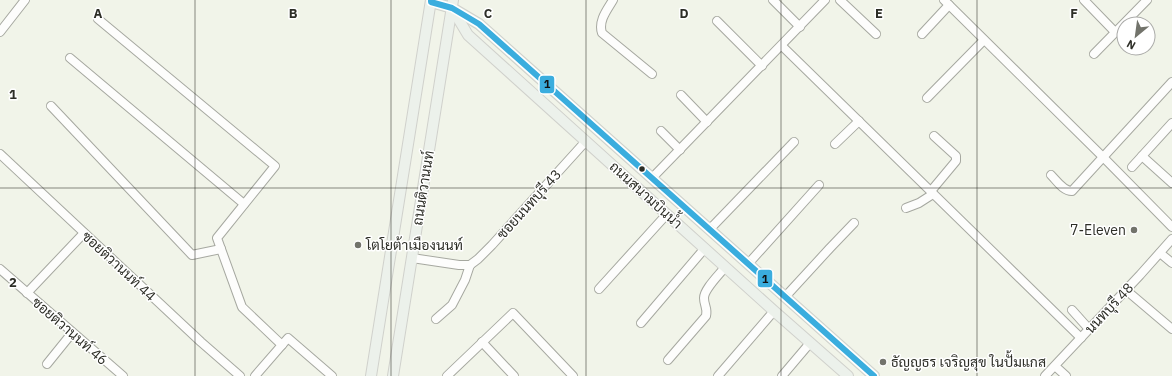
<svg xmlns="http://www.w3.org/2000/svg" width="1172" height="376" font-family="'IBM Plex Sans',Sarabun,sans-serif">
	<style>
		.lines { fill: none; stroke-linecap: round; stroke-linejoin: round }
		.minor-casing { stroke: #a6a8a0; stroke-width: 10 }
		.major-casing { stroke: #d0d1cc; stroke-width: 12 }
		.minor { stroke: #fdfdfc; stroke-width: 8 }
		.major { stroke: #ecf1eb; stroke-width: 10 }
		.bus-1-casing { stroke: #fff; stroke-width: 9 }
		.bus-1 { stroke: #3aadde; stroke-width: 6 }
		.grid { fill: none; stroke: #2d2e27; stroke-width: 1; stroke-opacity: 0.55 }
		.bus-dot { fill: #2d2e27; stroke: #fff; stroke-width: 1.5 }
		.poi-dot { fill: #72736b; stroke: #fff; stroke-width: 1.5 }
		.labels { text-anchor: middle; dominant-baseline: central; stroke-width: 3; stroke-linejoin: round; paint-order: stroke }
		.street-label { font-size: 14px; fill: #2d2e27; stroke: #fff }
		.poi-label { font-size: 14px; fill: #2d2e27; stroke: #fff; text-anchor: start }
		.grid-label { font-size: 13px; text-anchor: middle; font-weight: bold; fill: #2d2e27; stroke: #fff; stroke-width: 3; stroke-linejoin: round; paint-order: stroke }
		.line-badge { stroke: #fff; stroke-width: 1.5 }
		.pale-badge-label { font-size: 11px; text-anchor: middle; font-weight: bold; fill: #111 }
	</style>
	<rect width="100%" height="100%" fill="#f1f4e9"/>
	<g class="lines">
		<defs>
			<g id="minor">
				<path d="M613,0C607,10 598,21 602,33L652,74"/>
				<polyline points="773,0 800,27"/>
				<polyline points="840,0 876,34"/>
				<polyline points="944,0 1103,157 1172,227"/>
				<polyline points="1084,0 1115,32"/>
				<polyline points="98,19 275,166 217,238 242,307 282,345"/>
				<polyline points="717,21 762,66"/>
				<polyline points="0,32 25,0"/>
				<polyline points="922,34 949,5"/>
				<polyline points="782,46 1081,338"/>
				<polyline points="1094,54 1147,0"/>
				<polyline points="70,58 244,204"/>
				<polyline points="681,95 707,122"/>
				<polyline points="927,98 984,40"/>
				<polyline points="51,106 192,255 221,249"/>
				<polyline points="661,131 680,150"/>
				<polyline points="835,144 859,121"/>
				<polyline points="0,154 201,342 240,376"/>
				<polyline points="1142,156 1172,183"/>
				<polyline points="1132,167 1172,123"/>
				<path d="M1051,175C1057,181 1063,191 1072,191L1172,82"/>
				<polyline points="652,178 825,0"/>
				<polyline points="931,191 956,161 956,156 934,136"/>
				<polyline points="906,208 919,203 933,194"/>
				<polyline points="710,229 794,142"/>
				<polyline points="1160,253 1172,263"/>
				<polyline points="412,258 459,265 470,265"/>
				<polyline points="748,264 819,185"/>
				<polyline points="470,265 478,259 492,245 586,141"/>
				<polyline points="0,269 123,376"/>
				<polyline points="599,289 667,214"/>
				<polyline points="1126,290 1172,329"/>
				<polyline points="27,293 84,233"/>
				<polyline points="785,297 830,248 854,223"/>
				<polyline points="1072,310 1089,329"/>
				<polyline points="436,319 452,305 465,280 470,265"/>
				<polyline points="641,323 705,248"/>
				<polyline points="482,342 514,376"/>
				<path d="M668,360L706,316C708,308 704,306 704,298C704,289 720,274 725,267"/>
				<polyline points="47,364 72,333"/>
				<polyline points="1055,366 1066,376"/>
				<polyline points="255,376 288,338 332,376"/>
				<polyline points="447,376 513,313 573,376"/>
				<polyline points="718,376 774,311"/>
				<polyline points="782,376 810,343"/>
				<polyline points="1045,376 1140,275 1172,239"/>
			</g>
			<g id="major">
				<polyline points="431,2 452,8 479,24 874,376"/>
				<polyline points="453,10 468,35 774,311 848,376"/>
				<polyline points="371,376 431,0"/>
				<polyline points="393,376 453,0"/>
			</g>
		</defs>
		<use href="#minor" class="minor-casing"/>
		<use href="#major" class="major-casing"/>
		<use href="#minor" class="minor"/>
		<use href="#major" class="major"/>
		<defs>
			<polyline id="bus-1" points="431,0 431,2 452,8 479,24 874,376"/>
		</defs>
		<use href="#bus-1" class="bus-1-casing"/>
		<use href="#bus-1" class="bus-1"/>
	</g>
	<path class="grid" d="M195,0V376M391,0V376M586,0V376M781,0V376M977,0V376M0,188H1172"/>
	<circle class="bus-dot" cx="642" cy="169" r="3.5"/>
	<g class="poi-dot">
		<circle cx="1134" cy="230" r="4"/>
		<circle cx="358" cy="245" r="4"/>
		<circle cx="883" cy="362" r="4"/>
	</g>
	<g class="labels">
		<g class="street-label">
			<text transform="translate(423 188) rotate(-81)">ถนนติวานนท์</text>
			<text transform="translate(646 195) rotate(42)">ถนนสนามบินน้ำ</text>
			<text transform="translate(529 204) rotate(-48)">ซอยนนทบุรี 43</text>
			<text transform="translate(119 266) rotate(43)">ซอยติวานนท์ 44</text>
			<text transform="translate(1109 308) rotate(-47)">นนทบุรี 48</text>
			<text transform="translate(70 331) rotate(41)">ซอยติวานนท์ 46</text>
		</g>
		<g class="poi-label">
			<text x="1126" y="230" text-anchor="end">7-Eleven</text>
			<text x="366" y="245">โตโยต้าเมืองนนท์</text>
			<text x="891" y="362">ธัญญธร เจริญสุข ในปั้มแกส</text>
		</g>
	</g>
	<g class="grid-label">
		<text x="98" y="18">A</text>
		<text x="293" y="18">B</text>
		<text x="488" y="18">C</text>
		<text x="684" y="18">D</text>
		<text x="879" y="18">E</text>
		<text x="1074" y="18">F</text>
		<text x="13" y="99">1</text>
		<text x="13" y="287">2</text>
	</g>
	<g class="line-badge">
		<rect x="539" y="75" width="16" height="19" rx="4" fill="#3aadde"/>
		<rect x="757" y="269" width="16" height="19" rx="4" fill="#3aadde"/>
	</g>
	<g class="pale-badge-label">
		<text x="547" y="88">1</text>
		<text x="765" y="283">1</text>
	</g>
	<g transform="translate(1136 36) rotate(209)"><circle r="19" fill="#ffffff" stroke="#ababa9"/>
	<path d="M0-3L7 15L0 10L-7 15Z" fill="#72736b"/>
	<text y="-6" font-size="11" font-weight="bold" text-anchor="middle" fill="#2d2e27">N</text>
	</g>
</svg>
